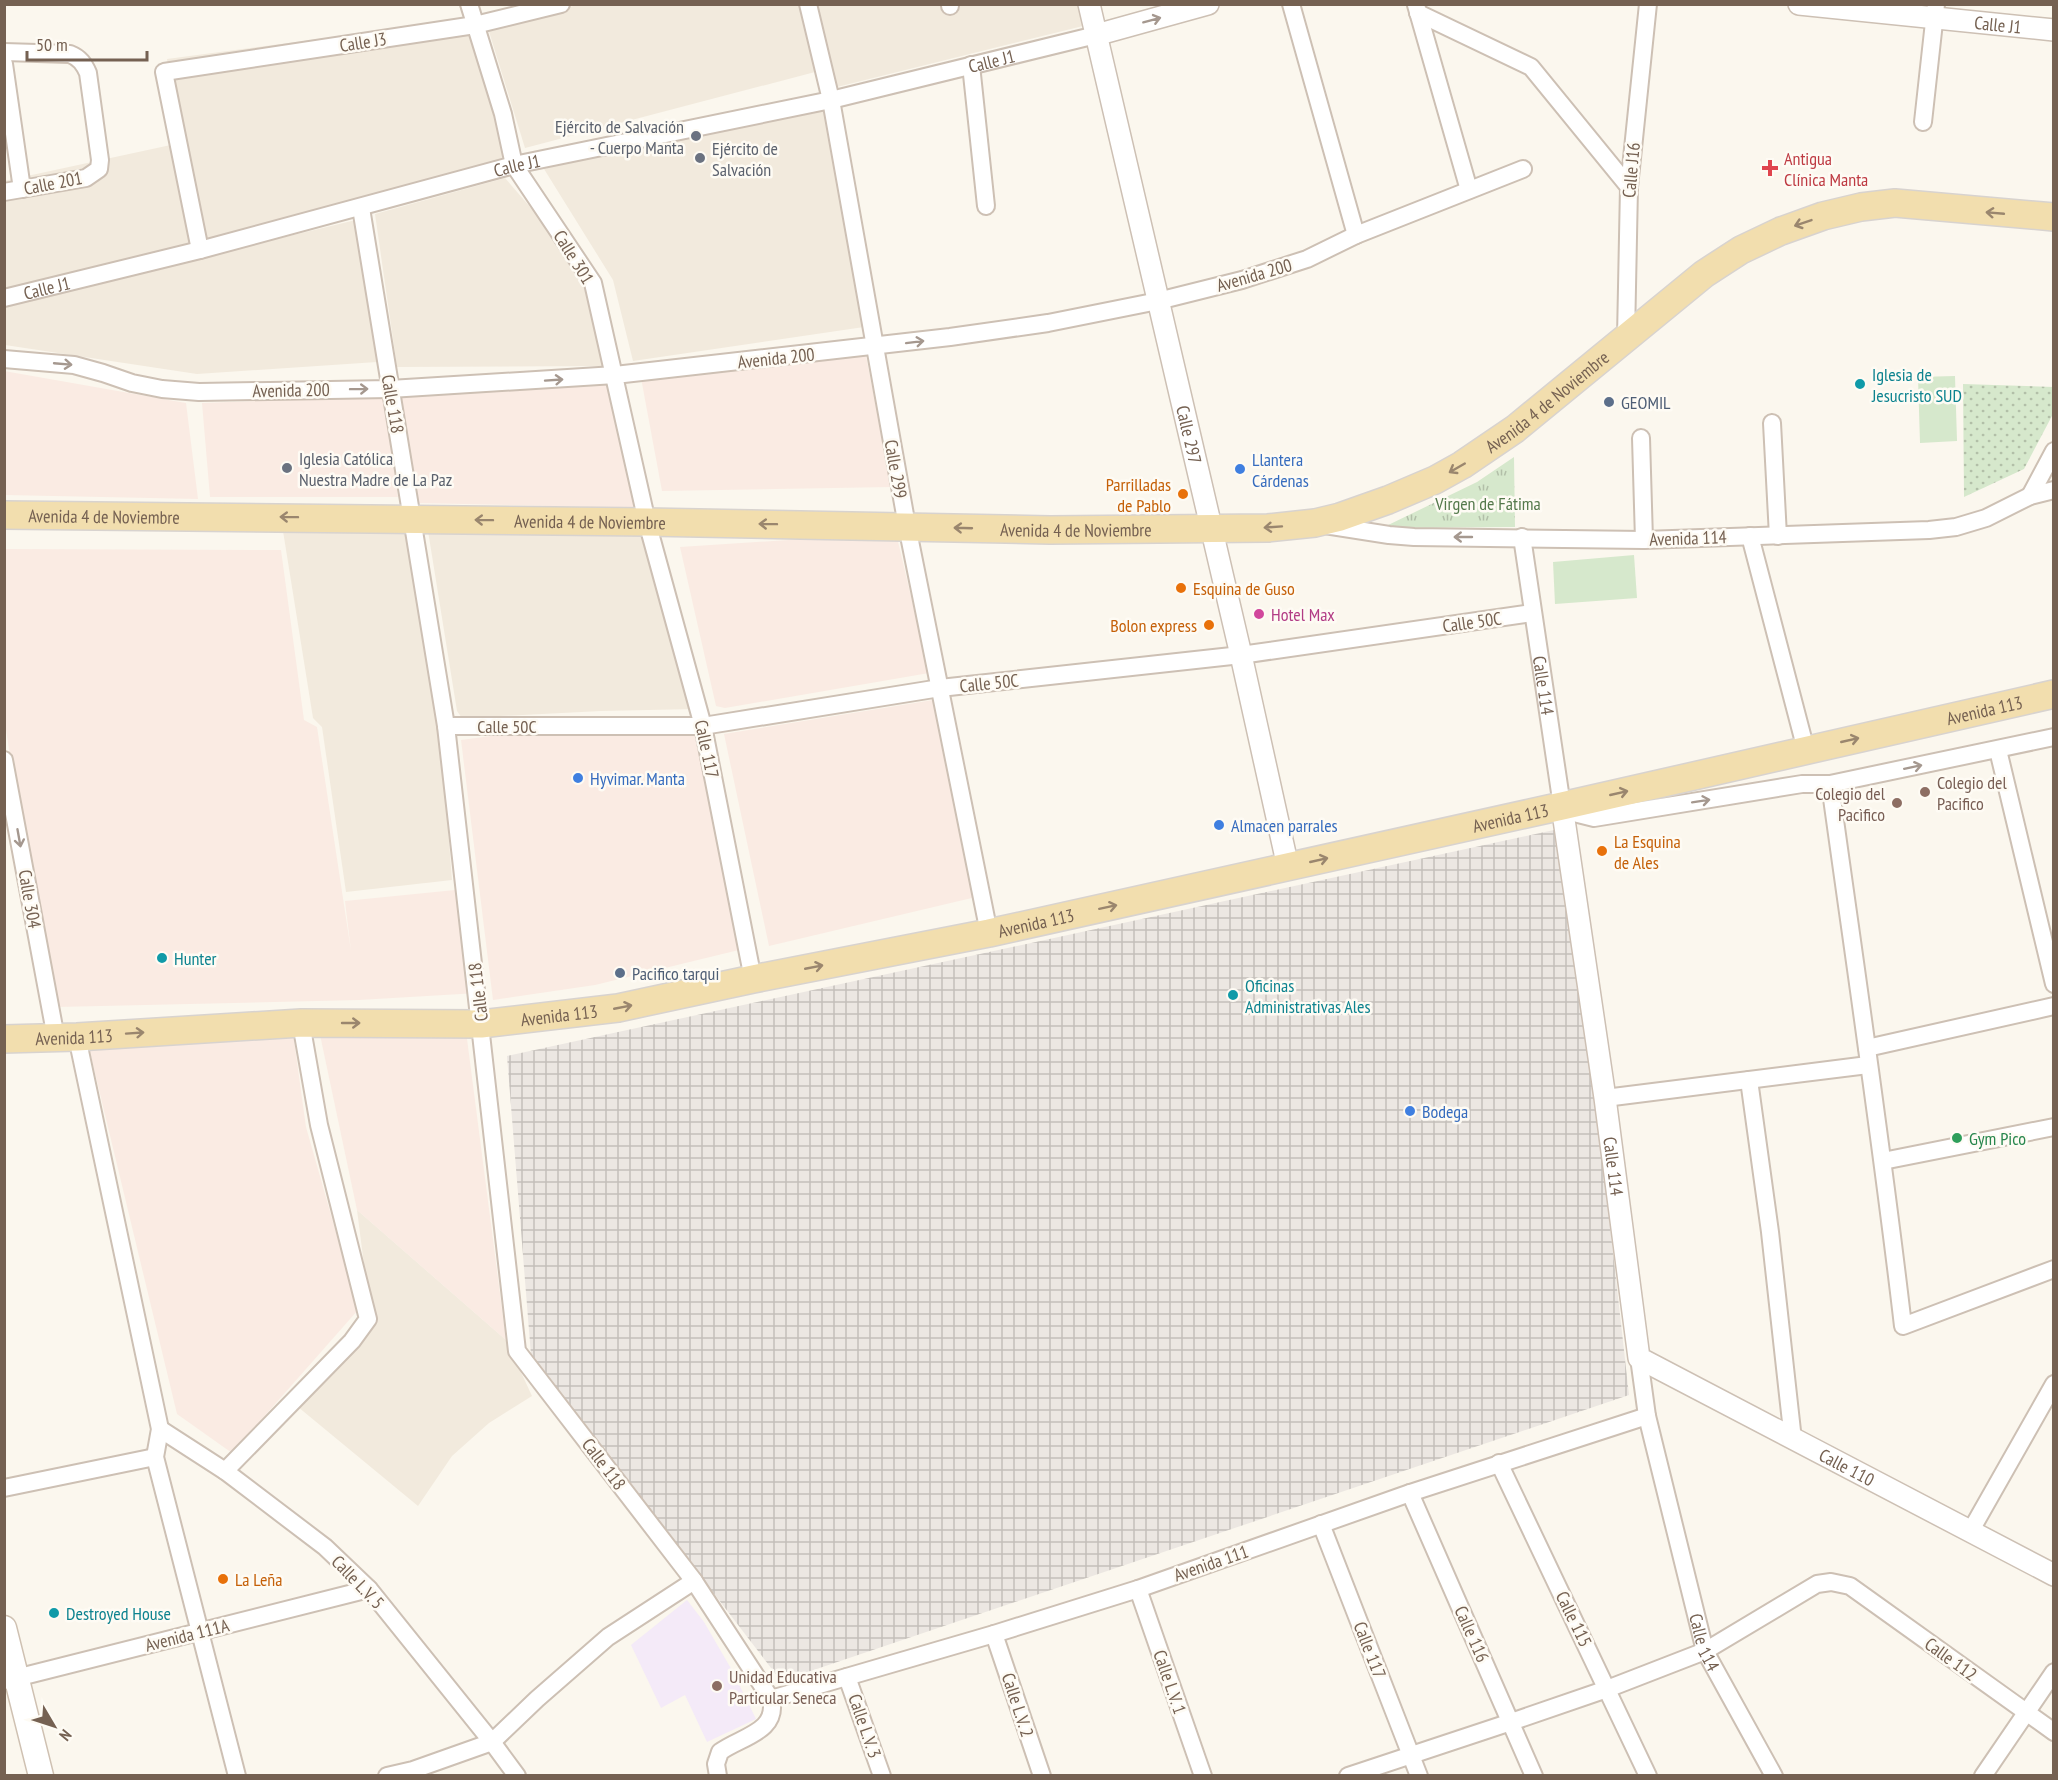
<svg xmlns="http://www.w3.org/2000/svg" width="2058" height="1780" font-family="'PT Sans Narrow',sans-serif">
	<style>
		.residential { fill: #f2eadd }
		.commercial { fill: #faebe3 }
		.industrial { fill: url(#industrial-grid) }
		.education { fill: #f4eaf8 }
		.grass { fill: url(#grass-dots) }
		.park { fill: url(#park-tufts) }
		.garden { fill: #d6e8cc }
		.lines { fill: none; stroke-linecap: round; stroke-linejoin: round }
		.minor-casing { stroke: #cdc0b4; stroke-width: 20 }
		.tertiary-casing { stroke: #cdc0b4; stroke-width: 24 }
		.secondary-casing { stroke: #cfc1b2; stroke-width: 27 }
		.primary-casing { stroke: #d8d3cf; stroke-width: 30 }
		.minor { stroke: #fff; stroke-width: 16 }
		.tertiary { stroke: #fff; stroke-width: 21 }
		.secondary { stroke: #fff; stroke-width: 24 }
		.primary { stroke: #f2deae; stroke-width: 27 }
		.oneway { stroke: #a5988f }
		.oneway2 { stroke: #9a866e }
		.worship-dot { fill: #6b7280; stroke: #fefbf4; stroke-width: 2 }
		.health-dot { fill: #e0444e; stroke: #fefbf4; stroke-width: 2 }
		.culture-dot { fill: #0f9aa8; stroke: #fefbf4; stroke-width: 2 }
		.service-dot { fill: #5c6f8a; stroke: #fefbf4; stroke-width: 2 }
		.shop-dot { fill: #3f7fe0; stroke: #fefbf4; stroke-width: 2 }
		.food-dot { fill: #e8710a; stroke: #fefbf4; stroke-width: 2 }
		.hotel-dot { fill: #d1479c; stroke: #fefbf4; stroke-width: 2 }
		.education-dot { fill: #8d6e63; stroke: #fefbf4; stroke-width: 2 }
		.leisure-dot { fill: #2e9e5b; stroke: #fefbf4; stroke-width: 2 }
		.labels { text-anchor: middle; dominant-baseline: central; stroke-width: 5; stroke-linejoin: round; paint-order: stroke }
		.street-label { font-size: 18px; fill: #756152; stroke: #fefbf4 }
		.worship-label { font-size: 18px; fill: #5b616d; stroke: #fefbf4; text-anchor: start }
		.health-label { font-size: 18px; fill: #be3a42; stroke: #fefbf4; text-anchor: start }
		.culture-label { font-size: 18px; fill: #0d838f; stroke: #fefbf4; text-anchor: start }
		.service-label { font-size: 18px; fill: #4e5e75; stroke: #fefbf4; text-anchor: start }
		.shop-label { font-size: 18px; fill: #366cbe; stroke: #fefbf4; text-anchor: start }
		.food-label { font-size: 18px; fill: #c56008; stroke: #fefbf4; text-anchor: start }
		.park-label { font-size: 18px; fill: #54794b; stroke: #fefbf4 }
		.hotel-label { font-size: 18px; fill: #b23c85; stroke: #fefbf4; text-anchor: start }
		.education-label { font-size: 18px; fill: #785e54; stroke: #fefbf4; text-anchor: start }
		.leisure-label { font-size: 18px; fill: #27864d; stroke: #fefbf4; text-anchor: start }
	</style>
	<defs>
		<pattern id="industrial-grid" width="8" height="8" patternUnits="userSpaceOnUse" patternTransform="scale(1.5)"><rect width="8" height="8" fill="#ece7e2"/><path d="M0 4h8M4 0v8" fill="none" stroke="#c4bfba"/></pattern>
		<pattern id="grass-dots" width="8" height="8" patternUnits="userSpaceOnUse" patternTransform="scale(1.5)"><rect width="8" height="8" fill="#d6e8cc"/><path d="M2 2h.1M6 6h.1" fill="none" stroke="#b2bfa8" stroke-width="1.8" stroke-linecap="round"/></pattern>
		<pattern id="park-tufts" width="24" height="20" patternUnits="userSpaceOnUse" patternTransform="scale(1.5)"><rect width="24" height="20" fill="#d6e8cc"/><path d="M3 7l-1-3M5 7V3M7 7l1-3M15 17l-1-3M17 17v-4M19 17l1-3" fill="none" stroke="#b2bfa8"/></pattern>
	</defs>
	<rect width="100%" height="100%" fill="#fbf7ee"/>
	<g class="residential">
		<polygon points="578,5 799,5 815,72 525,148 487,25"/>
		<polygon points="817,5 1078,5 1083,26 833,88"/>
		<polygon points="478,18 515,164 5,294 4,181 180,143 167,59"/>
		<polygon points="827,97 864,327 633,361 613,280 544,169"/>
		<polygon points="505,178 550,230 584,287 603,366 397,367 375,214"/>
		<polygon points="360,219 377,362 197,374 5,345 4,305"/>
		<polygon points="405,530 440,725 452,880 346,892 322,727 313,718 283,531"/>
		<polygon points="645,530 696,709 601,711 462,718 457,711 428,531"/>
		<polygon points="357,1210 506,1340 532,1396 489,1423 452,1456 418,1506 292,1402 371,1319"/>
	</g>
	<g class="commercial">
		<polygon points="865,351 892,487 662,491 641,378"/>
		<polygon points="4,371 186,403 198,499 5,495"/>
		<polygon points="618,379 636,508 417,503 401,398"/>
		<polygon points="384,396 398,497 210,497 202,403"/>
		<polygon points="896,533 929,673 725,708 716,706 680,547"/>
		<polygon points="4,549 281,550 304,720 317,727 351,951 345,901 455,890 478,993 359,1000 57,1007 24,819 20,820 5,723"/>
		<polygon points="933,700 976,897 769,946 724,734"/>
		<polygon points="522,732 697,735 743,949 595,985 493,1000 461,740"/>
		<polygon points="319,1030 466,1031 506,1340 357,1210"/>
		<polygon points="293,1033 306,1127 358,1310 232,1453 177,1414 88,1044"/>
	</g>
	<polygon class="industrial" points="1554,830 1597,1109 1629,1395 781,1681 531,1355 507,1056"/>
	<polygon class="education" points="687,1600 704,1622 733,1672 756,1719 707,1742 685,1695 661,1708 631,1645"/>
	<polygon class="grass" points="1963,384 2054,387 2053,414 2024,469 1964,497"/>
	<polygon class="park" points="1514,457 1515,527 1382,528 1477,482"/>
	<g class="garden">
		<polygon points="1955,376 1957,441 1920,443 1918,377"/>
		<polygon points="1634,555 1637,598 1555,604 1553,562"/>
	</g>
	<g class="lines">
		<defs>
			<g id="minor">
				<polyline points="469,4 503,114 514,165 593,283 647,522 703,726 753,979"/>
				<polyline points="808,4 831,100 907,526 989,933"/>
				<polyline points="950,4 950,6"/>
				<polyline points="1291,4 1356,235"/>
				<polyline points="1416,5 1469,190"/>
				<polyline points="1418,13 1531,67 1629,187"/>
				<path d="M4,52L70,54C80,58 84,64 88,73L100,160L99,169L86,178L4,192"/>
				<polyline points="4,64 22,189"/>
				<polyline points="971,65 986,206"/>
				<polyline points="1923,122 1936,4"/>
				<path d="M361,208L446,726L517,1351L694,1581L771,1699C779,1732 740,1737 720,1752L716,1764L718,1776"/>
				<polyline points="200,250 164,72 475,25 561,4"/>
				<path id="s1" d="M4,298L200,250L514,165L831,100L1096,35"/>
				<polyline points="1626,337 1629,187 1648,4"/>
				<polyline points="4,359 74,365 103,373 132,383 162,389 199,392 390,389 615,375 950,337 1048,323 1158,301 1242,280 1307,259 1356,235 1523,169"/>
				<polyline points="1772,423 1778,536"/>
				<polyline points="1641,438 1644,540"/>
				<polyline points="2030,496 2054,451"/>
				<polyline points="1325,525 1389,535 1414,537 1644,540 1929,530 1956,527 1986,518 2030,496 2054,490"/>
				<polyline points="1750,536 1806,750"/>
				<path id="s2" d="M1522,537L1562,806L1578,814L1594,818L1802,784H1830L2054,737"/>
				<polyline points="446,726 703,726 940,688 1241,655 1532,613"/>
				<polyline points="1998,750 2054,984"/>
				<polyline points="4,760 56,1038"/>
				<path d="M1830,784C1855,965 1882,1145 1903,1326L2054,1269"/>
				<polyline points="77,1037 160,1429 155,1457 237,1776"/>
				<polyline points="1867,1048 2054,1006"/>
				<polyline points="1749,1080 1770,1232 1793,1440"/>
				<polyline points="1605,1098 1868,1065"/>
				<polyline points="1883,1161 2054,1127"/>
				<path id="s3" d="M1639,1358L1647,1416L1705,1651L1774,1776"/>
				<polyline points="160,1429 225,1471 325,1547 369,1589 492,1742 517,1776"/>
				<polyline points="1499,1463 1648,1776"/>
				<polyline points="225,1471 352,1341 368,1319 319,1125 301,1023"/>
				<polyline points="4,1488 155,1457"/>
				<polyline points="1410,1493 1534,1776"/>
				<polyline points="1321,1524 1419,1776"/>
				<polyline points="1970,1532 2054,1384"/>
				<polyline points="1138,1589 1203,1776"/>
				<polyline points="994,1634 1042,1776"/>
				<polyline points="847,1677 882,1776"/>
				<polyline points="4,1681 369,1589"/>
				<polyline points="771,1699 994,1634 1138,1589 1410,1493 1647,1416"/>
				<polyline points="387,1776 413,1770 492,1742 537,1699 608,1637 694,1581"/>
				<polyline points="1348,1776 1511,1722 1607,1689 1705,1651 1817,1584 1831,1582 1850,1586 2054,1732"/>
				<polyline points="1983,1776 2054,1672"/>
			</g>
			<g id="tertiary">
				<path id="s4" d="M1089,4L1241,655L1288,867"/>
				<path id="s5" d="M1799,4L2054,30"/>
				<polyline points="1096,35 1208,4"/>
				<path id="s6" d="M1562,806L1605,1098L1639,1358L2054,1575"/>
			</g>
			<polyline id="secondary" points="4,1628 41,1776"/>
			<g id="primary">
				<path id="s7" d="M4,515L647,522L1050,530L1268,528L1315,523L1340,517L1388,500L1435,480L1462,465L1515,429L1704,274L1741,250L1781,231L1823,216L1861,207L1895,203L2054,217"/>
				<path id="s8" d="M4,1039L77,1037L301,1023L481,1024L618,1008L753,979L989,933L1562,806L2054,694"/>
			</g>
		</defs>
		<use href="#minor" class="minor-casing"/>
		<use href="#tertiary" class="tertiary-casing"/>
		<use href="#secondary" class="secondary-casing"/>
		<use href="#primary" class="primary-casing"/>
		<use href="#minor" class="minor"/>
		<use href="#tertiary" class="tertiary"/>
		<use href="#secondary" class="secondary"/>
		<use href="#primary" class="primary"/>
	</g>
	<defs><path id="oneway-shaft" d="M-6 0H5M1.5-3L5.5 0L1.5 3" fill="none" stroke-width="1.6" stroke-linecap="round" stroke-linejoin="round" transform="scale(1.5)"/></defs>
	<g class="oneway">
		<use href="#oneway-shaft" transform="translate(1152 20) rotate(-15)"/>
		<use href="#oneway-shaft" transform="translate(915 342) rotate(-7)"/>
		<use href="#oneway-shaft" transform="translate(63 364) rotate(5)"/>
		<use href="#oneway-shaft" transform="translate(554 380) rotate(-4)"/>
		<use href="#oneway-shaft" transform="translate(359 389) rotate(-1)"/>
		<use href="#oneway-shaft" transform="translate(1463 537) rotate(-180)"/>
		<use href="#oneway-shaft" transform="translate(1913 767) rotate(-12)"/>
		<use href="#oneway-shaft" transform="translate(1701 801) rotate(-9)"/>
		<use href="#oneway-shaft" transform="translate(19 838) rotate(80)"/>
	</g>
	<g class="oneway2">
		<use href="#oneway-shaft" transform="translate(1995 213) rotate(-175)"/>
		<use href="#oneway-shaft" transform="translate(1803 223) rotate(161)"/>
		<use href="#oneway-shaft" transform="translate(1457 468) rotate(150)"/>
		<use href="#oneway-shaft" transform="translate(289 517) rotate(-179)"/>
		<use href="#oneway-shaft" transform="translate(484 520) rotate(-179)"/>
		<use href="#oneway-shaft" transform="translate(768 524) rotate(-179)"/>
		<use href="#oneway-shaft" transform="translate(1273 527) rotate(176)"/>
		<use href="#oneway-shaft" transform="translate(963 528) rotate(-178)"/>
		<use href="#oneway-shaft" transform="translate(1850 740) rotate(-13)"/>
		<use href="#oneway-shaft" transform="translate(1619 793) rotate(-13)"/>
		<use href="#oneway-shaft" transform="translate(1319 860) rotate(-13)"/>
		<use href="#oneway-shaft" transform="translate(1108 907) rotate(-12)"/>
		<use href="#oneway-shaft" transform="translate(814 967) rotate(-11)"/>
		<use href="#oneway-shaft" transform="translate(623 1007) rotate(-11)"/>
		<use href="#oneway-shaft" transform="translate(351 1023)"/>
		<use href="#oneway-shaft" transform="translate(135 1033) rotate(-4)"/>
	</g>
	<g class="worship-dot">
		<circle cx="696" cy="136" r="6"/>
		<circle cx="700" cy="158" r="6"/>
		<circle cx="287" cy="468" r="6"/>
	</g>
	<path class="health-dot" d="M1767 159h6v6h6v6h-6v6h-6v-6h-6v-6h6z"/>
	<g class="culture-dot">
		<circle cx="1860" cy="384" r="6"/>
		<circle cx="162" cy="958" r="6"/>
		<circle cx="1233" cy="995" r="6"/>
		<circle cx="54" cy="1613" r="6"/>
	</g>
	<g class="service-dot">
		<circle cx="1609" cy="402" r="6"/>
		<circle cx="620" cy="973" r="6"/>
	</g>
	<g class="shop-dot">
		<circle cx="1240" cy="469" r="6"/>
		<circle cx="578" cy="778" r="6"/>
		<circle cx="1219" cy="825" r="6"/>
		<circle cx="1410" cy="1111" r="6"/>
	</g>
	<g class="food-dot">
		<circle cx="1183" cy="494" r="6"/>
		<circle cx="1181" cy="588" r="6"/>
		<circle cx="1209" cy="625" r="6"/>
		<circle cx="1602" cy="851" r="6"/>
		<circle cx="223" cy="1579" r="6"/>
	</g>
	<circle class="hotel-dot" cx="1259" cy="614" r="6"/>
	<g class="education-dot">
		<circle cx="1925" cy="792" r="6"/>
		<circle cx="1897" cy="803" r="6"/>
		<circle cx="717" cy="1686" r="6"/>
	</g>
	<circle class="leisure-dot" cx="1957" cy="1138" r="6"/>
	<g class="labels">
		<g class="street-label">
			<text stroke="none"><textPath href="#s5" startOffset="200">Calle J1</textPath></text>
			<text transform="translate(363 42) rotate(-9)">Calle J3</text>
			<text stroke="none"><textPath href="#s1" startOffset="1016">Calle J1</textPath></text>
			<text stroke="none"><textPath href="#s1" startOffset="530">Calle J1</textPath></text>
			<text transform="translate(1631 170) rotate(-85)">Calle J16</text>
			<text transform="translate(53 183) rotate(-11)">Calle 201</text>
			<text transform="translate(574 257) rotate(58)">Calle 301</text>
			<text transform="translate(1254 275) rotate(-16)">Avenida 200</text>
			<text stroke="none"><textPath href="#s1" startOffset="44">Calle J1</textPath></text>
			<text transform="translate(776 358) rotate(-6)">Avenida 200</text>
			<text transform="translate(291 390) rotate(-1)">Avenida 200</text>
			<text stroke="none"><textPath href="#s7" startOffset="1576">Avenida 4 de Noviembre</textPath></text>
			<text transform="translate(393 404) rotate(80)">Calle 118</text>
			<text stroke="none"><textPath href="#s4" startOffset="442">Calle 297</textPath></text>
			<text transform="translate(896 469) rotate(80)">Calle 299</text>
			<text stroke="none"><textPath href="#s7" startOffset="100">Avenida 4 de Noviembre</textPath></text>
			<text stroke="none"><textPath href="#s7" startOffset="586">Avenida 4 de Noviembre</textPath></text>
			<text stroke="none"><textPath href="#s7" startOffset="1072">Avenida 4 de Noviembre</textPath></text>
			<text transform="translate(1688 538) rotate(-2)">Avenida 114</text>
			<text transform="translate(1472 622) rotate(-8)">Calle 50C</text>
			<text transform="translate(989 683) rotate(-6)">Calle 50C</text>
			<text stroke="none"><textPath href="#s2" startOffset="150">Calle 114</textPath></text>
			<text stroke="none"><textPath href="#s8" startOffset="2014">Avenida 113</textPath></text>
			<text x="507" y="726">Calle 50C</text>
			<text transform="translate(707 749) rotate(78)">Calle 117</text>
			<text stroke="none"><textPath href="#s8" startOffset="1528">Avenida 113</textPath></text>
			<text transform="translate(30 899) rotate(80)">Calle 304</text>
			<text stroke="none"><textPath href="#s8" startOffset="1042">Avenida 113</textPath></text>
			<text transform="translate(478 992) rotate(-97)">Calle 118</text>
			<text stroke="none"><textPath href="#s8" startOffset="556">Avenida 113</textPath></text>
			<text stroke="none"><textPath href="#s8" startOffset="70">Avenida 113</textPath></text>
			<text stroke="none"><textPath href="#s6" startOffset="364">Calle 114</textPath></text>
			<text transform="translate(604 1464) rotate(53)">Calle 118</text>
			<text stroke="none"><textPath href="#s6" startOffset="792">Calle 110</textPath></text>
			<text transform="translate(1211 1563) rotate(-19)">Avenida 111</text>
			<text transform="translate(358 1582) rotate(46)">Calle L.V. 5</text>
			<text transform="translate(1574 1619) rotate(64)">Calle 115</text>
			<text transform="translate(1472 1634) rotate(66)">Calle 116</text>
			<text transform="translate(187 1635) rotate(-14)">Avenida 111A</text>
			<text stroke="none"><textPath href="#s3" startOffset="292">Calle 114</textPath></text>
			<text transform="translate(1370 1650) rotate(69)">Calle 117</text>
			<text transform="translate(1951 1659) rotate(36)">Calle 112</text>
			<text transform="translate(1170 1682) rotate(71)">Calle L.V. 1</text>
			<text transform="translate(1018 1705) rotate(72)">Calle L.V. 2</text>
			<text transform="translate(865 1726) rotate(71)">Calle L.V. 3</text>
		</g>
		<g class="worship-label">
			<text x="684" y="126" text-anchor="end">Ejército de Salvación<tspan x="684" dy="21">- Cuerpo Manta</tspan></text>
			<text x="712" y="148">Ejército de<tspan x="712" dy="21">Salvación</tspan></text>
			<text x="299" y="458">Iglesia Católica<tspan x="299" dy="21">Nuestra Madre de La Paz</tspan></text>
		</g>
		<g class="health-label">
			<text x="1784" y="158">Antigua<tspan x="1784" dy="21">Clínica Manta</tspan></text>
		</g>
		<g class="culture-label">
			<text x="1872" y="374">Iglesia de<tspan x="1872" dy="21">Jesucristo SUD</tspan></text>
			<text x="174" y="958">Hunter</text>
			<text x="1245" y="985">Oficinas<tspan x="1245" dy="21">Administrativas Ales</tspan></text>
			<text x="66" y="1613">Destroyed House</text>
		</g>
		<g class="service-label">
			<text x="1621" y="402">GEOMIL</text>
			<text x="632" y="973">Pacifico tarqui</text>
		</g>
		<g class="shop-label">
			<text x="1252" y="459">Llantera<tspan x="1252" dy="21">Cárdenas</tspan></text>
			<text x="590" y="778">Hyvimar. Manta</text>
			<text x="1231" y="825">Almacen parrales</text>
			<text x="1422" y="1111">Bodega</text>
		</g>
		<g class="food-label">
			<text x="1171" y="484" text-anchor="end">Parrilladas<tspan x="1171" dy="21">de Pablo</tspan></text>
			<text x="1193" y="588">Esquina de Guso</text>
			<text x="1197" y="625" text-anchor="end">Bolon express</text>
			<text x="1614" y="841">La Esquina<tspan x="1614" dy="21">de Ales</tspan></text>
			<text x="235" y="1579">La Leña</text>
		</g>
		<g class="park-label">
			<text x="1488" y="503">Virgen de Fátima</text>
		</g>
		<g class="hotel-label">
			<text x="1271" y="614">Hotel Max</text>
		</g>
		<g class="education-label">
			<text x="1937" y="782">Colegio del<tspan x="1937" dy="21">Pacifico</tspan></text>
			<text x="1885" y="793" text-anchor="end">Colegio del<tspan x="1885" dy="21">Pacìfico</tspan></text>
			<text x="729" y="1676">Unidad Educativa<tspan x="729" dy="21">Particular Seneca</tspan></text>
		</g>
		<g class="leisure-label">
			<text x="1969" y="1138">Gym Pico</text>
		</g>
	</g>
	<rect width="2058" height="1780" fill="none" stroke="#756152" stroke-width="12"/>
	<g transform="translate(54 1726) rotate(129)" stroke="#fefbf4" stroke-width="4.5" paint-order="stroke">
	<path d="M0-4.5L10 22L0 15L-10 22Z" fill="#756152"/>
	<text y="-9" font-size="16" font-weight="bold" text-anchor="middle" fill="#756152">N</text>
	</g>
	<path d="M27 51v9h120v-9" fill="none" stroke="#756152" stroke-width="3"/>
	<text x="36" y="51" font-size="18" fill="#756152" stroke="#fefbf4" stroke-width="4.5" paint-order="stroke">50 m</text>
</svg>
